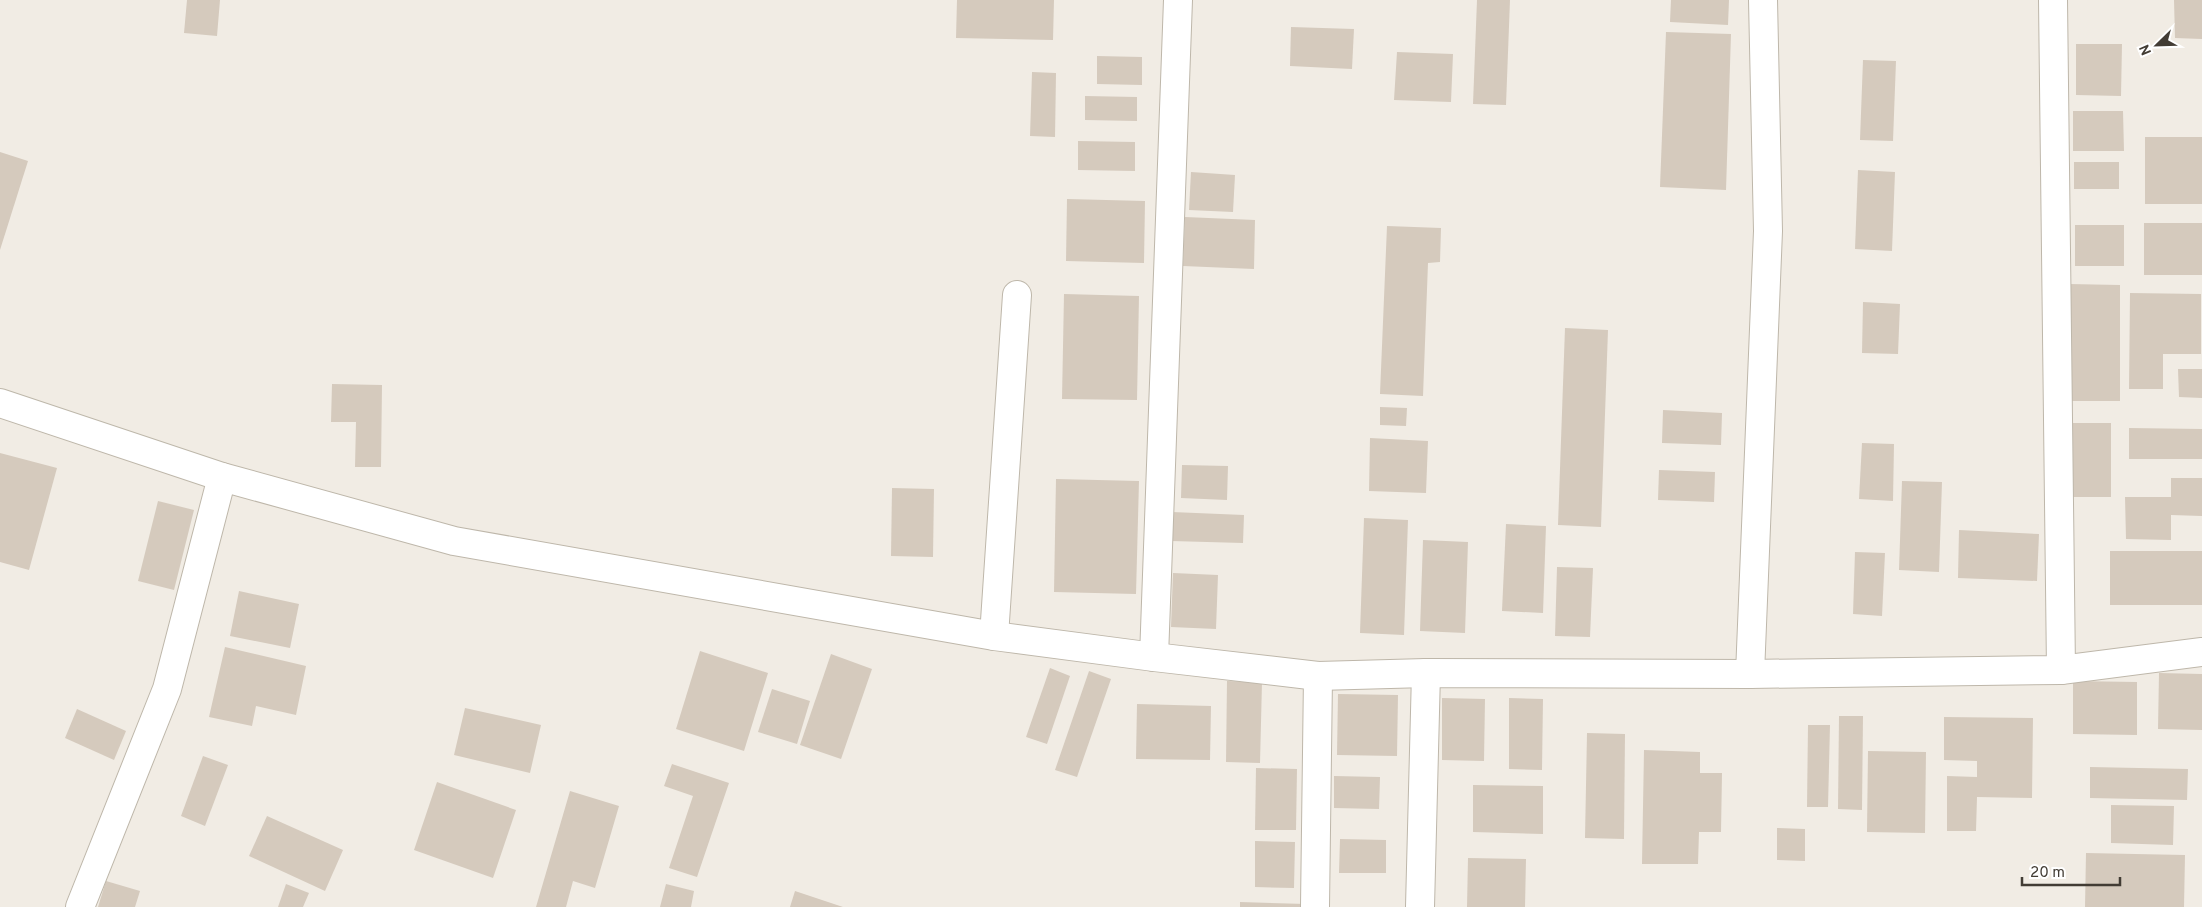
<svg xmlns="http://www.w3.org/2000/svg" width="2202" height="907" font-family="Overpass,sans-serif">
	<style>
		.building { fill: #d5cabd }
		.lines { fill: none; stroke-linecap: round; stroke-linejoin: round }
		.street-casing { stroke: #beb7aa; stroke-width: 30 }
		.street { stroke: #fff; stroke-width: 28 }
	</style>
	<rect width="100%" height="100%" fill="#f1ece4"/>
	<g class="building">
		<polygon points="187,0 220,0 217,36 184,33"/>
		<polygon points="957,0 1054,0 1053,40 956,38"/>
		<polygon points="1477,0 1510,0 1506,105 1473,104"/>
		<polygon points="1671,0 1729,0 1728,25 1670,22"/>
		<polygon points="2174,0 2202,0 2202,39 2175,38"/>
		<polygon points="1291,27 1354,29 1352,69 1290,66"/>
		<polygon points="1666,32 1731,34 1726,190 1660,187"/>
		<polygon points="2076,44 2122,44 2121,96 2076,95"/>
		<polygon points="1397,52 1453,54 1451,102 1394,100"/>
		<polygon points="1097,56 1142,57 1142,85 1097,84"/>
		<polygon points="1863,60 1896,61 1893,141 1860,140"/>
		<polygon points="1032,72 1056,73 1055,137 1030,136"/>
		<polygon points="1085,96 1137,97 1137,121 1085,120"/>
		<polygon points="2073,111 2123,111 2124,151 2073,151"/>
		<rect x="2145" y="137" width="57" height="67"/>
		<polygon points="1078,141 1135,142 1135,171 1078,170"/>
		<polygon points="0,152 28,161 0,250"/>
		<rect x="2074" y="162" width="45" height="27"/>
		<polygon points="1858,170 1895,172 1892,251 1855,249"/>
		<polygon points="1191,172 1235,175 1233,212 1189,210"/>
		<polygon points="1067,199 1145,201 1144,263 1066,261"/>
		<polygon points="1185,217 1255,220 1254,269 1183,266"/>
		<rect x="2144" y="223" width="58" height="52"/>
		<rect x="2075" y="225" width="49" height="41"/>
		<polygon points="1387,226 1441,228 1440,262 1428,263 1423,396 1380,394"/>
		<polygon points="2069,284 2120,285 2120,401 2069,401"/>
		<polygon points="2130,293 2201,294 2201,354 2163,354 2163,389 2129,389"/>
		<polygon points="1064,294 1139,296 1137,400 1062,399"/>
		<polygon points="1863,302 1900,304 1898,354 1862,353"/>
		<polygon points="1565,328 1608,330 1601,527 1558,525"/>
		<polygon points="2178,369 2202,369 2202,398 2179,397"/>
		<polygon points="332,384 382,385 381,467 355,467 356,422 331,422"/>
		<polygon points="1380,407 1407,408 1406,426 1380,425"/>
		<polygon points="1663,410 1722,413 1721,445 1662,443"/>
		<rect x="2070" y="423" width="41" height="74"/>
		<polygon points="2129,428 2202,429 2202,459 2129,459"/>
		<polygon points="1370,438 1428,441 1426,493 1369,491"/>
		<polygon points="1862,443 1894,444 1893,501 1859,499"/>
		<polygon points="0,453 57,468 29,570 0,562"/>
		<polygon points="1182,465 1228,466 1227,500 1181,498"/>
		<polygon points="1659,470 1715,472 1714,502 1658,500"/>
		<polygon points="2171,478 2202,478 2202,516 2171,515 2171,540 2126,539 2125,497 2171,497"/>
		<polygon points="1056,479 1139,481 1136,594 1054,592"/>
		<polygon points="1902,481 1942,482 1939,572 1899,570"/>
		<polygon points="892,488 934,489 933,557 891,556"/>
		<polygon points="158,501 194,510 174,590 138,581"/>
		<polygon points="1172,512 1244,515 1243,543 1171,541"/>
		<polygon points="1364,518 1408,520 1404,635 1360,633"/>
		<polygon points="1506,524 1546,526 1543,613 1502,611"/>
		<polygon points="1959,530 2039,534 2037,581 1958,578"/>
		<polygon points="1423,540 1468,542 1465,633 1420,631"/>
		<rect x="2110" y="551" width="92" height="54"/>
		<polygon points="1855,552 1885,553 1882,616 1853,614"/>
		<polygon points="1557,567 1593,568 1590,637 1555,636"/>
		<polygon points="1173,573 1218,575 1216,629 1171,627"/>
		<polygon points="239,591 299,604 290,648 230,636"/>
		<polygon points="225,647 306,666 296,715 256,706 252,726 209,717"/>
		<polygon points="700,651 768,673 744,751 676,729"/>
		<polygon points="831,654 872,669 841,759 800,745"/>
		<polygon points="1050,668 1070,676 1047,744 1026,737"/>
		<polygon points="1089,671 1111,679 1077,777 1055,770"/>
		<polygon points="2159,673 2202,674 2202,730 2158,729"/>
		<polygon points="1227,681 1262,682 1260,763 1226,762"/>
		<polygon points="2073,681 2137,682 2137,735 2073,734"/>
		<polygon points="772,689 810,701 797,744 758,732"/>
		<polygon points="1338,694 1398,695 1397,756 1337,755"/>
		<polygon points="1442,698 1485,699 1484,761 1442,760"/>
		<polygon points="1509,698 1543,699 1542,770 1509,769"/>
		<polygon points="1137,704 1211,706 1210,760 1136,759"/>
		<polygon points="465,708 541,725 530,773 454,755"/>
		<polygon points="77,709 126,731 114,760 65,738"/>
		<polygon points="1839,716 1863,716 1862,810 1838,809"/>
		<polygon points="1944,717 2033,718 2032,798 1977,797 1976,831 1947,831 1947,776 1977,777 1977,761 1944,760"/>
		<polygon points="1808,725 1830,725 1828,807 1807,807"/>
		<polygon points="1587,733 1625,734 1624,839 1585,838"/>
		<polygon points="1644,750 1700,752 1700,773 1722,773 1721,832 1699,832 1698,864 1642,864"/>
		<polygon points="1868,751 1926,752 1925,833 1867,832"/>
		<polygon points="203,756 228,765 205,826 181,816"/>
		<polygon points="672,764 729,783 697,877 669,868 693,796 664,786"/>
		<polygon points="2090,767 2188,769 2187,800 2090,798"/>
		<polygon points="1256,768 1297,769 1296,830 1255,830"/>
		<polygon points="1334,776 1380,777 1379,809 1334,808"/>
		<polygon points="437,782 516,810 493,878 414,850"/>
		<polygon points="1473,785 1543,786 1543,834 1473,832"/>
		<polygon points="570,791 619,806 595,888 573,881 566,907 536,907"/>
		<polygon points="2111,805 2174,806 2173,845 2111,843"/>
		<polygon points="267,816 343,850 325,891 249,856"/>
		<polygon points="1777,828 1805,829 1805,861 1777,860"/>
		<polygon points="1340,839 1386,840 1386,873 1339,873"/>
		<polygon points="1255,841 1295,842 1294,888 1255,887"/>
		<polygon points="2086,853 2185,855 2184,907 2085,907"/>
		<polygon points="1468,858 1526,859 1525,907 1467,907"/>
		<polygon points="106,881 140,891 135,907 98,907"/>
		<polygon points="286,884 309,893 303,907 278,907"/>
		<polygon points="666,884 694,891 691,907 660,907"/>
		<polygon points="795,891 843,907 790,907"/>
		<polygon points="1240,902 1306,904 1306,907 1240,907"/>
	</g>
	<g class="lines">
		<defs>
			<g id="street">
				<polyline points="2053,0 2061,670"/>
				<polyline points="0,403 222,477 454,541 994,636 1154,657 1318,676 1426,673 1750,674 2061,670 2202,652"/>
				<polyline points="994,636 1017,295"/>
				<polyline points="1154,657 1178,0"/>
				<polyline points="1750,674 1768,231 1763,0"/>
				<polyline points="80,907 167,689 222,477"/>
				<polyline points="1315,907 1318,676"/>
				<polyline points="1420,907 1426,673"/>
			</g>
		</defs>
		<use href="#street" class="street-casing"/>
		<use href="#street" class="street"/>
	</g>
	<g transform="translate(2157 45) rotate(247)" stroke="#ffffff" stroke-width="4" paint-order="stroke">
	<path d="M0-4L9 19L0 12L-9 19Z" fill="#423c34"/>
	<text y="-8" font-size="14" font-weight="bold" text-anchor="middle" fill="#423c34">N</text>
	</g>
	<path d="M2022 877v8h98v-8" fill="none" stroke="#423c34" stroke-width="2.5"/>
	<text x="2030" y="877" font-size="15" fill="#423c34" stroke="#ffffff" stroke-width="4" paint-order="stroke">20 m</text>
</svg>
